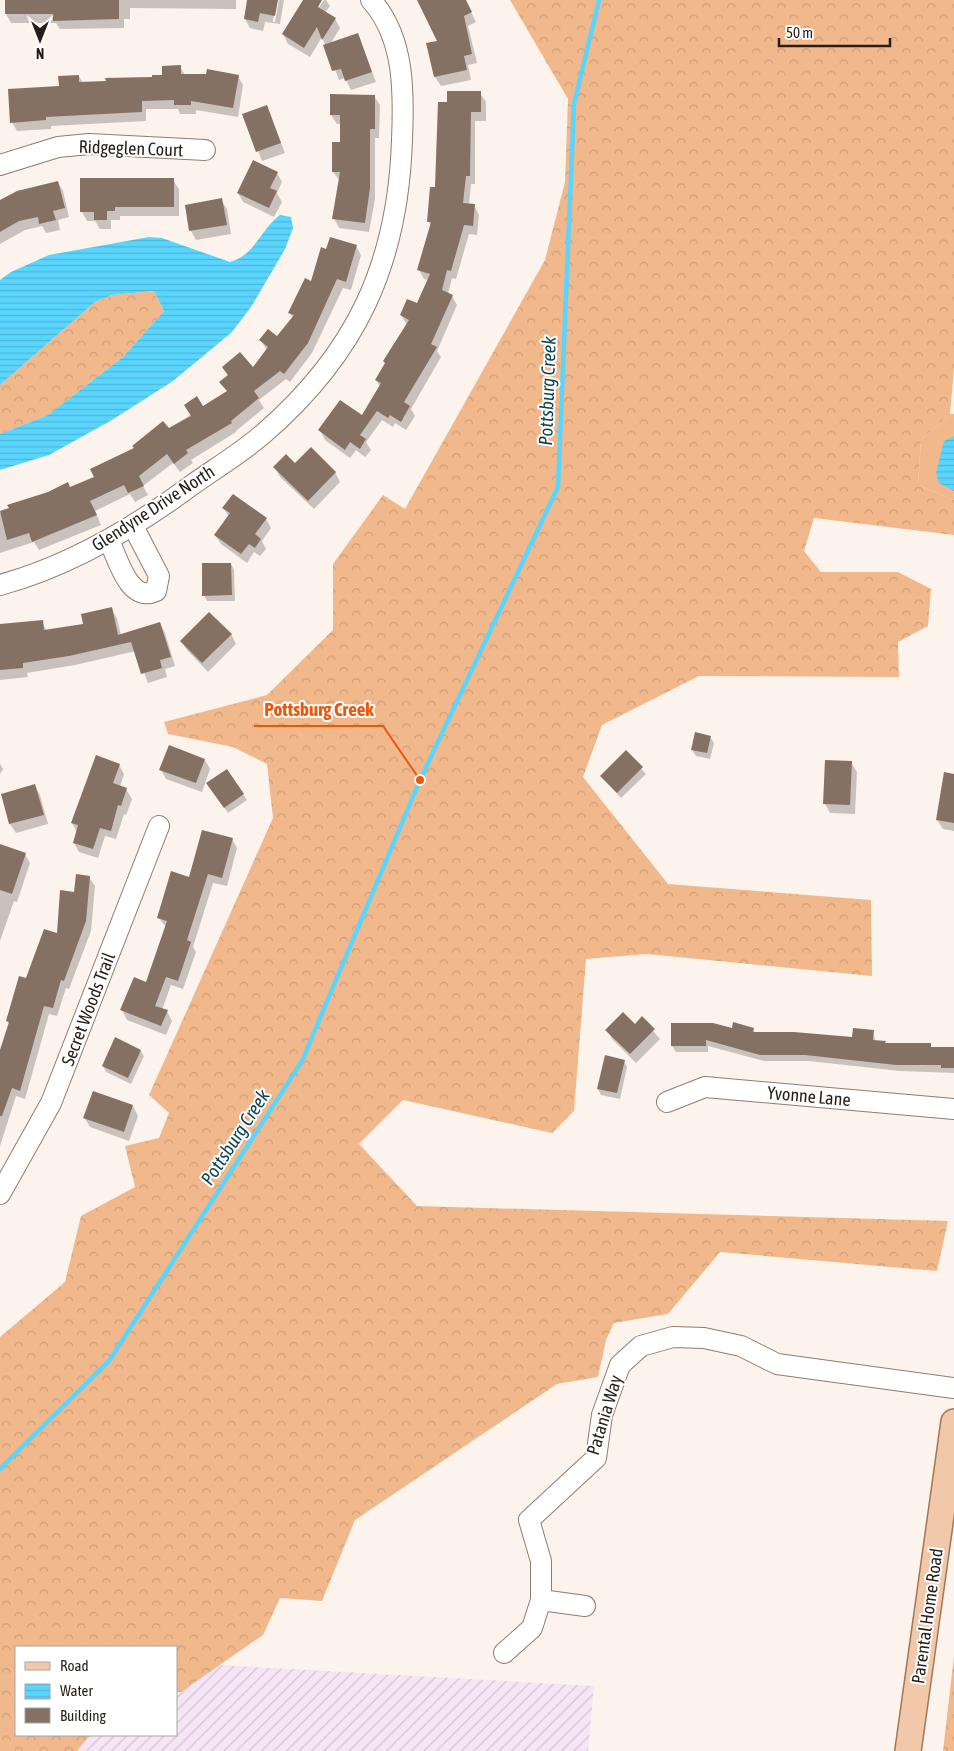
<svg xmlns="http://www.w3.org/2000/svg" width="954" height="1751" font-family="'Asap Condensed',sans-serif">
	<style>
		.industrial { fill: url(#industrial-furrows) }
		.grass { fill: #f1b88c }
		.forest { fill: url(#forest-crowns) }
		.water { fill: url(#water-rules) }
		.shadow { fill: #0003 }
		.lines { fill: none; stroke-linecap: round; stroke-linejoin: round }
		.stream { stroke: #5ad5fd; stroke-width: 4.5 }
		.building { fill: #847163 }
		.minor-casing { stroke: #907c6e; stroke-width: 22 }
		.major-casing { stroke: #a57554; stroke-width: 28 }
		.minor { stroke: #fff; stroke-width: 20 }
		.major { stroke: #f2c8ab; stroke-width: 25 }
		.labels { text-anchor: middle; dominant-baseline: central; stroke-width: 4; stroke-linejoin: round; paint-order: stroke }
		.street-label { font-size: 18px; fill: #261e19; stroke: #fff }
		.water-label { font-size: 19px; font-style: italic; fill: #0d4454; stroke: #fff }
		.leader { fill: none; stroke: #e8590c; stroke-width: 2 }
		.callout-dot { fill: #e8590c; stroke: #fff; stroke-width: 2 }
		.callout-label { font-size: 19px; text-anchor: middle; font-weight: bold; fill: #e8590c; stroke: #fff; stroke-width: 4; stroke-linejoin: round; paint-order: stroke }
	</style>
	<defs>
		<pattern id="industrial-furrows" width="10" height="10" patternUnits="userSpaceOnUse" patternTransform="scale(1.25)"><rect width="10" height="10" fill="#f5e5f7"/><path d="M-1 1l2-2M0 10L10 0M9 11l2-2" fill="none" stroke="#d2c4d3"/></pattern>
		<pattern id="forest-crowns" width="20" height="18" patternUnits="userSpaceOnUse" patternTransform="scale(1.25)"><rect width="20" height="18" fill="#f1b88c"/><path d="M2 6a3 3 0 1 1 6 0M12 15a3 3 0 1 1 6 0" fill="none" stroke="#ce9e78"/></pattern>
		<pattern id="water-rules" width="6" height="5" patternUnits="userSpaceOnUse" patternTransform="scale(1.25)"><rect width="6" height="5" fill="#5ad5fd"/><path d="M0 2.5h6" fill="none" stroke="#4eb6d8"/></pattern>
	</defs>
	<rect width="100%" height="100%" fill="#fcf3ec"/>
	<polygon class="industrial" points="219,1665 594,1686 588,1751 77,1751 90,1735 176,1735 176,1692 181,1692"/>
	<polygon class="grass" points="950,414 954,414 954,500 918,485 921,440"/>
	<g class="forest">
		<polygon points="510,0 954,0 954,369 950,414 921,440 918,485 954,500 954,535 814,518 804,551 821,572 898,572 931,589 928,626 898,642 899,677 699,676 602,725 583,777 668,884 871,900 872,976 647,954 586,959 574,1111 552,1133 403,1100 359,1144 417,1206 948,1221 937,1271 720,1252 668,1314 614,1323 606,1340 598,1377 557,1384 355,1520 322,1601 280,1598 263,1635 181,1692 176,1692 176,1647 16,1647 16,1735 90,1735 77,1751 0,1751 0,1337 65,1282 81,1216 135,1187 125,1146 159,1138 169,1113 149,1095 273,818 267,764 233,747 168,734 164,722 267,695 333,630 333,564 383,495 405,509 545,260 565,182 568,99"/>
		<polygon points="154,291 164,311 123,357 48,415 0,434 0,385 95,302 112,295"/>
		<polygon points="954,1656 954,1751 943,1751"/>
	</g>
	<g class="water">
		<path d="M280,215L291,217L293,228L285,249L251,307L232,332L173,381L112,420L49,455L0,470V434L48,415L123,357L164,311L154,291L112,295L95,302L0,385V280L11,272L49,255L149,237L162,238L230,262C254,256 261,229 280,215Z"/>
		<polygon points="954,436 954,491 939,483 936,473 944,441"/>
	</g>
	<g class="shadow">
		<polygon points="6,0 236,0 236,9 130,8 130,19 124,19 124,28 60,29 56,23 11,23 6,14"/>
		<polygon points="249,0 276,0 273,22 275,22 279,0 284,0 280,24 265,22 263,31 250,28 245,19"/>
		<polygon points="304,0 321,0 315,13 324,0 326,0 330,6 325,13 335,19 340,28 331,43 358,34 376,82 351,90 345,78 339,80 322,37 310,57 288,44 283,34"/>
		<polygon points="419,0 465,0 476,22 468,26 477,63 468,65 471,80 441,86 435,77 428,44 438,41"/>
		<polygon points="180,67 185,75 238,76 243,85 238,117 196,110 196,114 180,114 178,109 146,109 146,121 51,126 51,129 17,131 12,122 79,76 83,83 153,78 163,76"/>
		<polygon points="480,93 486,102 486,121 475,121 475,184 471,184 469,205 474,205 479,215 477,235 469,234 456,279 452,278 448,294 452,296 457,305 437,351 441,357 411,409 415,416 406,430 395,423 393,427 382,420 366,442 371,450 365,457 356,450 350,458 325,440 320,430 362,417 380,387 376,380 407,325 401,315 417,304 428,280 424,279 419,270 431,226 428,221 437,189 448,103"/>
		<polygon points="374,96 380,105 379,138 375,138 375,199 369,232 339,228 334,218 340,181 333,172 341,143 341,124 337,124 331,115"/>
		<polygon points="267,107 285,153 262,161 244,115"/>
		<polygon points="277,173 282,182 277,193 282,202 274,217 243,202 238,193"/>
		<polygon points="173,180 179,189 179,216 120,216 120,220 111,220 111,229 100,229 95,221 87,221 82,212"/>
		<polygon points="58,182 63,191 69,217 58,220 60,230 46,233 42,226 25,230 0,244 0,202"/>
		<polygon points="221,200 227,209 231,234 196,240 191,231 186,206"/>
		<polygon points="356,246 361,255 351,290 343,288 312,353 290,382 286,379 259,400 264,408 236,431 236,432 191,460 193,463 180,472 173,463 143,486 148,495 135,502 130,494 95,511 101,525 39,550 34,542 0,553 0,513 96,478 135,449 228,392 221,382 228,376 223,368 253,369 267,351 261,340 277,338 293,318 289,312 312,283 327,251"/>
		<polygon points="295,465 335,472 340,482 314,509 280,477 275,468"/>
		<polygon points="224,509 266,519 271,528 262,541 266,549 260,556 254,552 247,563 221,544 215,535 229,517"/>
		<polygon points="231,564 234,570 235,601 207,601 204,595"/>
		<polygon points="111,609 117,618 121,635 160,623 165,633 175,666 165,669 167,677 148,683 136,651 75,665 27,673 28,677 0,680 0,626 42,622 47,631 84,625"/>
		<polygon points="231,634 236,644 208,672 187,650 181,641"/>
		<polygon points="710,737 714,743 710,759 696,756 692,750"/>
		<polygon points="626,752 646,774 621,798 601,776"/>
		<polygon points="205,760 210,769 202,792 166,779 161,770"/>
		<polygon points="826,761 851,762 857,772 855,814 830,813 825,804"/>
		<polygon points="0,764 3,769 0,774"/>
		<polygon points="119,765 124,774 120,787 126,789 132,799 126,815 124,814 116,839 105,836 98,858 79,852 74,843 77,832 72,823"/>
		<polygon points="954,775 954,831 943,829 937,820"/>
		<polygon points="35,786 40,795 48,824 16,833 10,824 2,795"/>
		<polygon points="211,789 243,794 247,800 228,813"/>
		<polygon points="232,839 237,848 227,886 213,883 193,947 196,952 183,989 171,985 162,1010 167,1011 172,1021 166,1035 127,1020 122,1010 147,984 166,927 159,918 190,878"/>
		<polygon points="0,846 25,854 30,863 17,902 14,901 0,941"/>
		<polygon points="89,877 95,886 91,931 69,989 66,988 57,1016 49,1014 25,1099 16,1096 0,1146 0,1054 9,1024 7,1021 26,979 58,935 76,893"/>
		<polygon points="642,1018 660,1039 636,1063 612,1039 607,1030 635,1026"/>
		<polygon points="753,1029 755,1033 853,1038 873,1032 876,1042 886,1044 930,1044 932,1049 954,1049 954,1073 900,1071 809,1061 764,1061 708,1046 708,1052 676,1052 672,1046 732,1030"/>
		<polygon points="140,1050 144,1056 131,1084 106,1072 103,1066"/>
		<polygon points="624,1061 627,1067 620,1099 601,1095 598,1089"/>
		<polygon points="133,1106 138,1116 129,1141 90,1127 84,1117"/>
	</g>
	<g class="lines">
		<polyline class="stream" points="0,1469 109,1361 302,1061 420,780 558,487 574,104 599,0"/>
	</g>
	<g class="building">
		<polygon points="5,0 119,0 119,19 53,21 53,14 5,14"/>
		<polygon points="247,0 278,0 275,16 260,13 258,22 244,19"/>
		<polygon points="303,0 322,0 318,7 336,18 322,40 317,27 304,48 282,34"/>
		<polygon points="417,0 466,0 472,12 464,16 472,54 464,56 467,70 434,77 426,43 437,41"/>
		<polygon points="358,33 372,72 345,81 341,69 332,71 323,45"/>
		<polygon points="181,65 181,74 206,74 207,69 239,75 233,108 191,101 191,105 174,105 174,100 142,101 142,112 46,117 46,120 10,123 8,89 59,86 58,76 79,75 79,82 106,81 105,78 152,77 152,75 162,75 162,66"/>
		<polygon points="447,91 481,91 481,112 471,112 470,176 466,176 463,203 475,204 473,226 464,225 451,271 447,270 442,290 453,295 431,344 437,347 404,402 410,406 401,422 390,415 388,418 377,411 360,435 366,439 360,449 350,442 345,450 318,430 340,400 362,415 381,383 375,380 385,363 383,361 409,320 400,315 407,299 417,303 430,274 417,270 431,222 427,222 430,187 435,187 438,102 447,102"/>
		<polygon points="330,94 375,95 375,129 370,129 370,188 365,223 332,219 340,172 332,172 332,142 340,142 340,115 330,115"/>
		<polygon points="267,105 281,143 256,152 242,114"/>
		<polygon points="253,160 278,172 270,188 277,191 269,208 237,193"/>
		<polygon points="80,178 174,178 174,207 115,207 115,211 107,211 107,220 94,220 94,212 80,212"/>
		<polygon points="58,181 65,208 53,211 56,220 39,224 38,217 19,221 0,232 0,200 17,191"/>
		<polygon points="222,198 227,225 189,231 185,205"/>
		<polygon points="330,237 357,245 346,282 337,279 308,343 284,374 280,371 254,391 259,398 231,421 232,423 186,450 188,453 174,464 167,454 139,476 144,486 128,493 124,485 90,501 97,515 32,542 29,533 7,540 0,511 9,508 7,505 48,492 68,482 70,487 94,477 90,469 134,448 132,446 163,421 169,428 191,416 184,405 197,396 203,406 227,391 219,382 228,375 222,367 240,352 253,367 268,347 259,340 268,329 277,336 294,315 288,313 305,278 311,281 321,247 326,249"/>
		<polygon points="311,447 336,472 308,501 273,467 286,454 295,463"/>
		<polygon points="233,494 267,518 255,534 261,539 255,548 249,544 241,554 214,535 230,513 222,508"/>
		<polygon points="202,563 231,563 232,595 202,596"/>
		<polygon points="112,607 118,635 160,622 171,657 160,660 162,668 141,674 131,642 69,656 23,663 23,668 0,670 0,624 43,620 44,630 83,624 81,614"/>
		<polygon points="209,612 232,634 202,663 180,641"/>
		<polygon points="695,732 711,736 707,753 691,750"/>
		<polygon points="169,745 205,759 196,783 159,770"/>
		<polygon points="626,750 643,767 617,793 600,776"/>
		<polygon points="96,755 120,764 113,783 127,788 121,806 118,805 111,831 100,828 93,849 73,843 78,825 71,823"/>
		<polygon points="825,760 852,761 850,805 823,804"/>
		<polygon points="227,769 244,794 224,808 206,783"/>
		<polygon points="944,772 954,774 954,823 936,820"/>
		<polygon points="35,784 44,815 9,824 1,794"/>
		<polygon points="202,830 233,838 222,878 208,874 187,940 191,942 178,981 166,977 155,1006 168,1010 161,1026 120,1010 134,977 146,982 167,921 157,918 171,871 189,877"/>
		<polygon points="0,844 26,853 12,894 0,890"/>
		<polygon points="76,874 90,876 86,921 64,981 61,980 53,1008 44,1006 20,1091 12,1088 2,1116 0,1116 0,1050 9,1022 6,1021 19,976 26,978 44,929 57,933 60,890 74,892"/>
		<polygon points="623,1012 635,1024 642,1016 655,1029 630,1054 605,1030"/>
		<polygon points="733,1022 754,1028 753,1032 794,1032 852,1037 853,1028 874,1030 873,1040 886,1041 885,1043 931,1043 931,1047 954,1047 954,1068 941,1068 941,1065 896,1065 805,1055 760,1055 706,1040 706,1046 671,1046 671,1023 713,1023 732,1028"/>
		<polygon points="115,1037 141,1050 128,1078 102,1066"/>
		<polygon points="605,1055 625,1060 617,1093 597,1089"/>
		<polygon points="93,1091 133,1105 124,1132 83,1118"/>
	</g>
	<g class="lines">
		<defs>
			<g id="minor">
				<polyline points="0,165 58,147 89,144 205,150"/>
				<path d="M109,540C118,559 129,604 156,591L159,576L133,526"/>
				<path d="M0,585C70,566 134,528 192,485C216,468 241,453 263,434C357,353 398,263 402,140C404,93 405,38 371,0"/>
				<polyline points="667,1102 705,1087 954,1109"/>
				<polyline points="0,1194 51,1103 159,826"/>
				<polyline points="541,1600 585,1606"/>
				<polyline points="504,1653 532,1628 541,1600 541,1561 529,1520 596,1458 602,1415 620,1365 641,1346 673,1337 704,1338 741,1346 777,1364 954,1388"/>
			</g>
			<polyline id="major" points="908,1751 954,1422"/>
		</defs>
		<use href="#minor" class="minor-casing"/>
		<use href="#major" class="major-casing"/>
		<use href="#minor" class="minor"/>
		<use href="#major" class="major"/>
	</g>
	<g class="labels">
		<g class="street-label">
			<text transform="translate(131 148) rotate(2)">Ridgeglen Court</text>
			<text transform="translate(153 508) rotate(-33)">Glendyne Drive North</text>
			<text transform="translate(88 1009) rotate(-69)">Secret Woods Trail</text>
			<text transform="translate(809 1096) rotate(5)">Yvonne Lane</text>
			<text transform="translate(604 1415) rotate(-73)">Patania Way</text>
			<text transform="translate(927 1616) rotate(-82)">Parental Home Road</text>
		</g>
		<g class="water-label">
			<text transform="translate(547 391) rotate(-88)">Pottsburg Creek</text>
			<text transform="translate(235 1137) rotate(-57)">Pottsburg Creek</text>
		</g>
	</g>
	<path class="leader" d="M420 780L383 726H254"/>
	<circle class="callout-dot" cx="420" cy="780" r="5"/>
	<g class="callout-label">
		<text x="319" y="716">Pottsburg Creek</text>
	</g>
	<rect x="15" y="1646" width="162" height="90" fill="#ffffff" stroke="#a8a5a3"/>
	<rect x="25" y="1662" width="25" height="8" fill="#f2c8ab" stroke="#a8a5a3"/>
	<text x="60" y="1671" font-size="15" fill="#261e19">Road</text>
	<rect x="25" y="1684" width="25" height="15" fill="url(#water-rules)" stroke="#a8a5a3"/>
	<text x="60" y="1696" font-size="15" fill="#261e19">Water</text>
	<rect x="25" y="1708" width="25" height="15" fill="#847163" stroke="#a8a5a3"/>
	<text x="60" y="1721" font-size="15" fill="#261e19">Building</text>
	<g transform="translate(40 40) rotate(180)" stroke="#ffffff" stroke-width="4" paint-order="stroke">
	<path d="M0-4L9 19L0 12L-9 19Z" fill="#261e19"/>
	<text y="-8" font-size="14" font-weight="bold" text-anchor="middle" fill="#261e19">N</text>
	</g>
	<path d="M779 38v8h111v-8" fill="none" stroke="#261e19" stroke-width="2.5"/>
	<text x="786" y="38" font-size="15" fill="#261e19" stroke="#ffffff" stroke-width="4" paint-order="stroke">50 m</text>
</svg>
